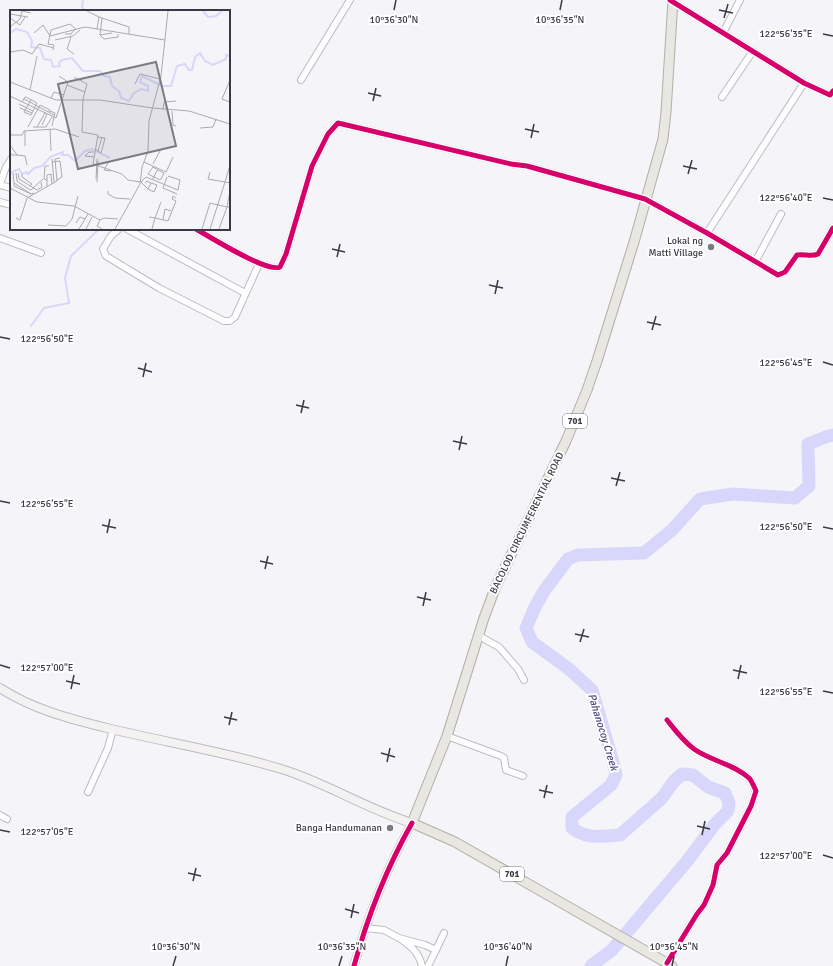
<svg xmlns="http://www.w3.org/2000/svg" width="833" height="966" font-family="Signika,sans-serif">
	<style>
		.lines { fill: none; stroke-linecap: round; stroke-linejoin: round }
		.stream { stroke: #d8d7fb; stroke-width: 2 }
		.river { stroke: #d8d7fb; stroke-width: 13 }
		.minor-casing { stroke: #bbbbc2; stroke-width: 8 }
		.tertiary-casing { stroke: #bbbbc2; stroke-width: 9 }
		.secondary-casing { stroke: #bbbbc2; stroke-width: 10 }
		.primary-casing { stroke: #b2afa4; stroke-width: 11 }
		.minor { stroke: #fefefe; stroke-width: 6 }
		.tertiary { stroke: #fefefe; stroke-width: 7 }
		.secondary { stroke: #f3f2f0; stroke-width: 8 }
		.primary { stroke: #e9e7e1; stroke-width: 9 }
		.cycleway-casing { stroke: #fff; stroke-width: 8 }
		.cycleway { stroke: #d6006c; stroke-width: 5 }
		.ticks { fill: none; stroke: #3a3945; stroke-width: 1.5 }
		.poi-dot { fill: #7b7b84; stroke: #fff; stroke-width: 1.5 }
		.labels { text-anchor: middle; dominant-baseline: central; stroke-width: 4; stroke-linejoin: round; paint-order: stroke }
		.shield { fill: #fff; stroke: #75747d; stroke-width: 1 }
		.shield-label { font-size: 9px; font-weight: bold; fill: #3a3945 }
		.poi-label { font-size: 10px; fill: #3a3945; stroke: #fff; text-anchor: end }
		.street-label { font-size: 10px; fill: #3a3945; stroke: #fff }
		.water-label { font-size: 11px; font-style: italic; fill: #4f4885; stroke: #fff }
		.inset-river { fill: none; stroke: #d8d7fb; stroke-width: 2 }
		.inset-road { fill: none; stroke: #aaaab1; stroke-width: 1 }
		.view { fill: #7b7b84; fill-opacity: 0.15; stroke: #7b7b84; stroke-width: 2 }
		.inset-edge { fill: none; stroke: #3a3945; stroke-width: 2 }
		.ticks-label { font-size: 10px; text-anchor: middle; fill: #3a3945; stroke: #fff; stroke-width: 4; stroke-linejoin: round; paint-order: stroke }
	</style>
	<rect width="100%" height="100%" fill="#f5f5f9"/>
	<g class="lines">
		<g class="stream">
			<polyline points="83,0 82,7 85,11"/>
			<polyline points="31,326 44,308 69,303 65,278 71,256 99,229"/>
		</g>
		<path class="river" d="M591,966L612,950L688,860L714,825L728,811L729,803L725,793L708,787L693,775L682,774L674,781L662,798L620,835C602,836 587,840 572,828V817L611,785L616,775L613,762L592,690L569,669L532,642L526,628L534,609L544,591L568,559L578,555L644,553L672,530L700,499L733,494L795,498L809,486L808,444L828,436L833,435"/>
		<defs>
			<g id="minor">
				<polyline points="670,0 804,83 830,95 833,91"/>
				<polyline points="723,33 740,0"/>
				<polyline points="301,80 350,0"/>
				<polyline points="722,97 753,51"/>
				<polyline points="0,184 6,167 11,159"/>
				<polyline points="0,185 11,188"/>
				<polyline points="0,202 11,205"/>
				<polyline points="119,229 111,236 103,249 106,256 159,288 224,321 230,321 235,317 259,264"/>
				<polyline points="127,229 245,293"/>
				<path d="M196,229C210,237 267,273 280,267L286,254L312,166L328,134L338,123L511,164L527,166L645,199L707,233L778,275L785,272L797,255C805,254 812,257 818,254L833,228"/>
				<polyline points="707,233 804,83"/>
				<polyline points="0,238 41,253"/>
				<polyline points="755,262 781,214"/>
				<polyline points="479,636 499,647 518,669 524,680"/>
				<path d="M667,720C675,730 683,741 694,749C711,761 734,764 749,778C752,781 754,787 756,791L751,806L727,853L717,865L713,885L704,905L697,914L667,963"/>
				<polyline points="447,736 501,756 504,758 506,770 523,776"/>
				<polyline points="88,792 108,748 113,729"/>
				<polyline points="0,815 7,819"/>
				<polyline points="365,928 384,930 399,938 425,945 436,950 428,966"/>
				<path d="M402,940C412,947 419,953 422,966"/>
				<polyline points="436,950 444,933"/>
			</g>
			<path id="tertiary" d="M354,966C368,915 386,869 412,823"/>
			<path id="secondary" d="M0,688C32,709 70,719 107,728C164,742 222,751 278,768C324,781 365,809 412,823"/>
			<polyline id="primary" points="672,966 455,842 412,823 447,736 484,618 496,586 566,441 587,390 597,361 634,242 663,139 666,112 673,0"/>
		</defs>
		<use href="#minor" class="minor-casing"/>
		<use href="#tertiary" class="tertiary-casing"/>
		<use href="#secondary" class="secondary-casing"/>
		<use href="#primary" class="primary-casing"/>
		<use href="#minor" class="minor"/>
		<use href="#tertiary" class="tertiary"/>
		<use href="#secondary" class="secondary"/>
		<use href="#primary" class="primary"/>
		<defs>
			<g id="cycleway">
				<polyline points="670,0 804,83 830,95 833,91"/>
				<path d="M196,229C210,237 267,273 280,267L286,254L312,166L328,134L338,123L511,164L527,166L645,199L707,233L778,275L785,272L797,255C805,254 812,257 818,254L833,228"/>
				<path d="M667,720C675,730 683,741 694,749C711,761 734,764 749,778C752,781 754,787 756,791L751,806L727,853L717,865L713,885L704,905L697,914L667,963"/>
				<path d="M354,966C368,915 386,869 412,823"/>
			</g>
		</defs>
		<use href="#cycleway" class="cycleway-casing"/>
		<use href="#cycleway" class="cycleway"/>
	</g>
	<path class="ticks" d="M394,10L396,0M560,10L562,0M719,10L733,13M724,18L728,4M823,34L833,36M368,93L381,96M373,101L376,88M525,129L539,132M531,138L534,124M683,166L697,169M688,174L692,160M823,198L833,200M332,249L345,252M337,257L340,244M489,285L503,288M495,294L498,280M647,322L661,325M652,330L656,316M0,337L10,339M823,362L833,365M138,368L152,372M143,377L146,363M296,405L309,408M301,413L304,400M453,441L467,444M459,450L462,436M611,478L625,481M616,486L620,472M0,501L10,503M102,525L116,528M823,527L833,529M107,533L110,519M260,561L273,564M265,569L268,556M417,597L431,600M423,606L426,592M575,634L589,637M580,642L584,629M0,665L10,668M733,670L747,673M738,679L741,665M66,681L80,684M71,689L74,675M823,691L833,693M224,717L237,720M229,725L232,712M381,753L395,757M387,762L390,748M539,790L553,793M544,798L547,785M697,826L710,829M0,830L10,832M702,835L705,821M823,855L833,858M188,873L201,876M193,881L196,868M345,909L359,913M351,918L354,904M173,966L176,956M339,966L342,956M506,966L508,956M672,966L674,956"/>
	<g class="poi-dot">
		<circle cx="711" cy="247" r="4"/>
		<circle cx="390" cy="828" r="4"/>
	</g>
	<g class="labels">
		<g class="shield">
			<rect x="563" y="414" width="24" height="14" rx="3"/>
			<rect x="500" y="867" width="24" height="14" rx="3"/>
		</g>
		<g class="shield-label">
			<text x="575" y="421">701</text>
			<text x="512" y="874">701</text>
		</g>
		<g class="poi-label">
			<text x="703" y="241">Lokal ng<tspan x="703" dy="12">Matti Village</tspan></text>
			<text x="382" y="828">Banga Handumanan</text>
		</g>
		<g class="street-label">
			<text transform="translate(527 523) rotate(-64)">BACOLOD CIRCUMFERENTIAL ROAD</text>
		</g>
		<g class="water-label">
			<text transform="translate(603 732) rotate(73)">Pahanocoy Creek</text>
		</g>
	</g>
	<g transform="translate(10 10)">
		<rect width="220" height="220" fill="#f5f5f9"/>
		<path class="inset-river" d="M193,1L198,7L206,6L212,1M0,23L6,19L17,22L22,31L21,37L30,38L34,49L41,50L43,57L50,56L49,53L52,50L62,48L73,61H90L94,66L100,67L102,76L109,81L111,88L119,91L124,83L131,79L138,81V76L130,72L132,66L152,76H161L167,56L175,54L179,60H182L185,47L190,43L195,51L203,55L216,49V45L220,46M0,163L9,159L12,164L16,162L18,164L24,158L32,156L40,147L53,142L52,145H58L65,151L75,141L82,139L100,148"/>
		<path class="inset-road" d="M77,1L89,7M0,4L18,7M0,8L10,15L15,7M92,8L90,25L102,23M0,17L10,9L12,1L21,3M87,19L89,7L119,17V24M24,23L33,15L40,26L75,17L155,30M55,24H61L65,19M90,25L94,29L108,27V24M61,27L57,39L64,44M45,30L63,26L70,20M43,40L44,35L38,34L41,20L60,14L66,19M0,42L13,40L22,44L29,34L44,38M64,67L77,74L73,89L72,122L88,125L83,154L112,164L118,170L131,172M220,70L212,89L220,92M0,72L46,90H90L142,98M125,74L130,64L150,69M57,75L75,82M20,80L27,46M0,86L46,108L58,72L49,66M41,88L44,82L54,85M14,89L44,105M12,92L15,87H16L27,93L21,105L14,102L21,90M9,94L23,101M10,98L22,103M143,98L179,101L220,114M153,100L154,92L166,91M40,101L45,103L42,116M162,101L163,115L166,116M32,115L37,104M18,117L30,95L40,100L39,102M23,117H36L42,107M27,117L35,103M190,118L203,117L206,109M40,119L41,141M0,125H12L14,121L45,119L69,127M15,136V121M85,139L91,143L93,136L95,128L88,127M0,140L1,145H7L0,135M88,141L92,127M7,145L15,146L17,155M84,147L75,146L79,142H84M42,149L44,172M42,152L50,151L52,167L47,170M134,152L156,162L163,147M98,153L94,160L101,161M143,154L151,139M220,155L215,172L220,173M200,162L198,169L215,172L200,219M3,163L4,173L21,184L24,183M6,163L7,171L20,180L24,178M8,163L9,169L27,180L32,177L31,172M12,164V167L22,174L20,176M157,167L153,178L167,184M86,169L87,149M37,170L34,169L35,156H39M142,170L144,167L146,162L148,160L154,163L151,169L150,170L138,164L143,157L148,160M87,172L88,151M131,172L136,167L168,180L170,170L158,166M131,172L138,179L141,173L137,171L135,173M4,173V176L21,184M37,177V165L41,164L42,174M0,178L27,192L64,196L90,210L94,208L108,209M23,178L33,169M138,179L144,182L147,175L141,173M98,181V184L105,188L120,189M139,207L145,208L151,192M6,208L10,210L17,188L47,171L45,149L50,148M90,210L87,216L92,219M153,210L155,199L161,201M66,213L70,207L75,209M38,215L56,216L62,209L68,186M69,219L78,204M76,219L82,207M105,219L130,174L132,157L138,141L139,111L151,66L158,1M142,219L145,208L158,211L166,191L162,189L163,186L166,188M192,219L200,193L217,197L220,181M209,219L217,197H220"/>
		<path class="view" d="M146,52L166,136L68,159L48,74Z"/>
		<rect width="220" height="220" class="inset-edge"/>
	</g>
	<g class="ticks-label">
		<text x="394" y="23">10°36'30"N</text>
		<text x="560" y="23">10°36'35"N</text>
		<text x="786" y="37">122°56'35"E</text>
		<text x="786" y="201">122°56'40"E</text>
		<text x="47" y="342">122°56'50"E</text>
		<text x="786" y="366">122°56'45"E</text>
		<text x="47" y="507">122°56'55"E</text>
		<text x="786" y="530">122°56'50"E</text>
		<text x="47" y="671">122°57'00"E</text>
		<text x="786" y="695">122°56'55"E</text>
		<text x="47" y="835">122°57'05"E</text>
		<text x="786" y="859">122°57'00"E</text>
		<text x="176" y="950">10°36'30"N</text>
		<text x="342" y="950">10°36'35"N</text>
		<text x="508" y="950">10°36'40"N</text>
		<text x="674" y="950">10°36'45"N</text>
	</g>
</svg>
